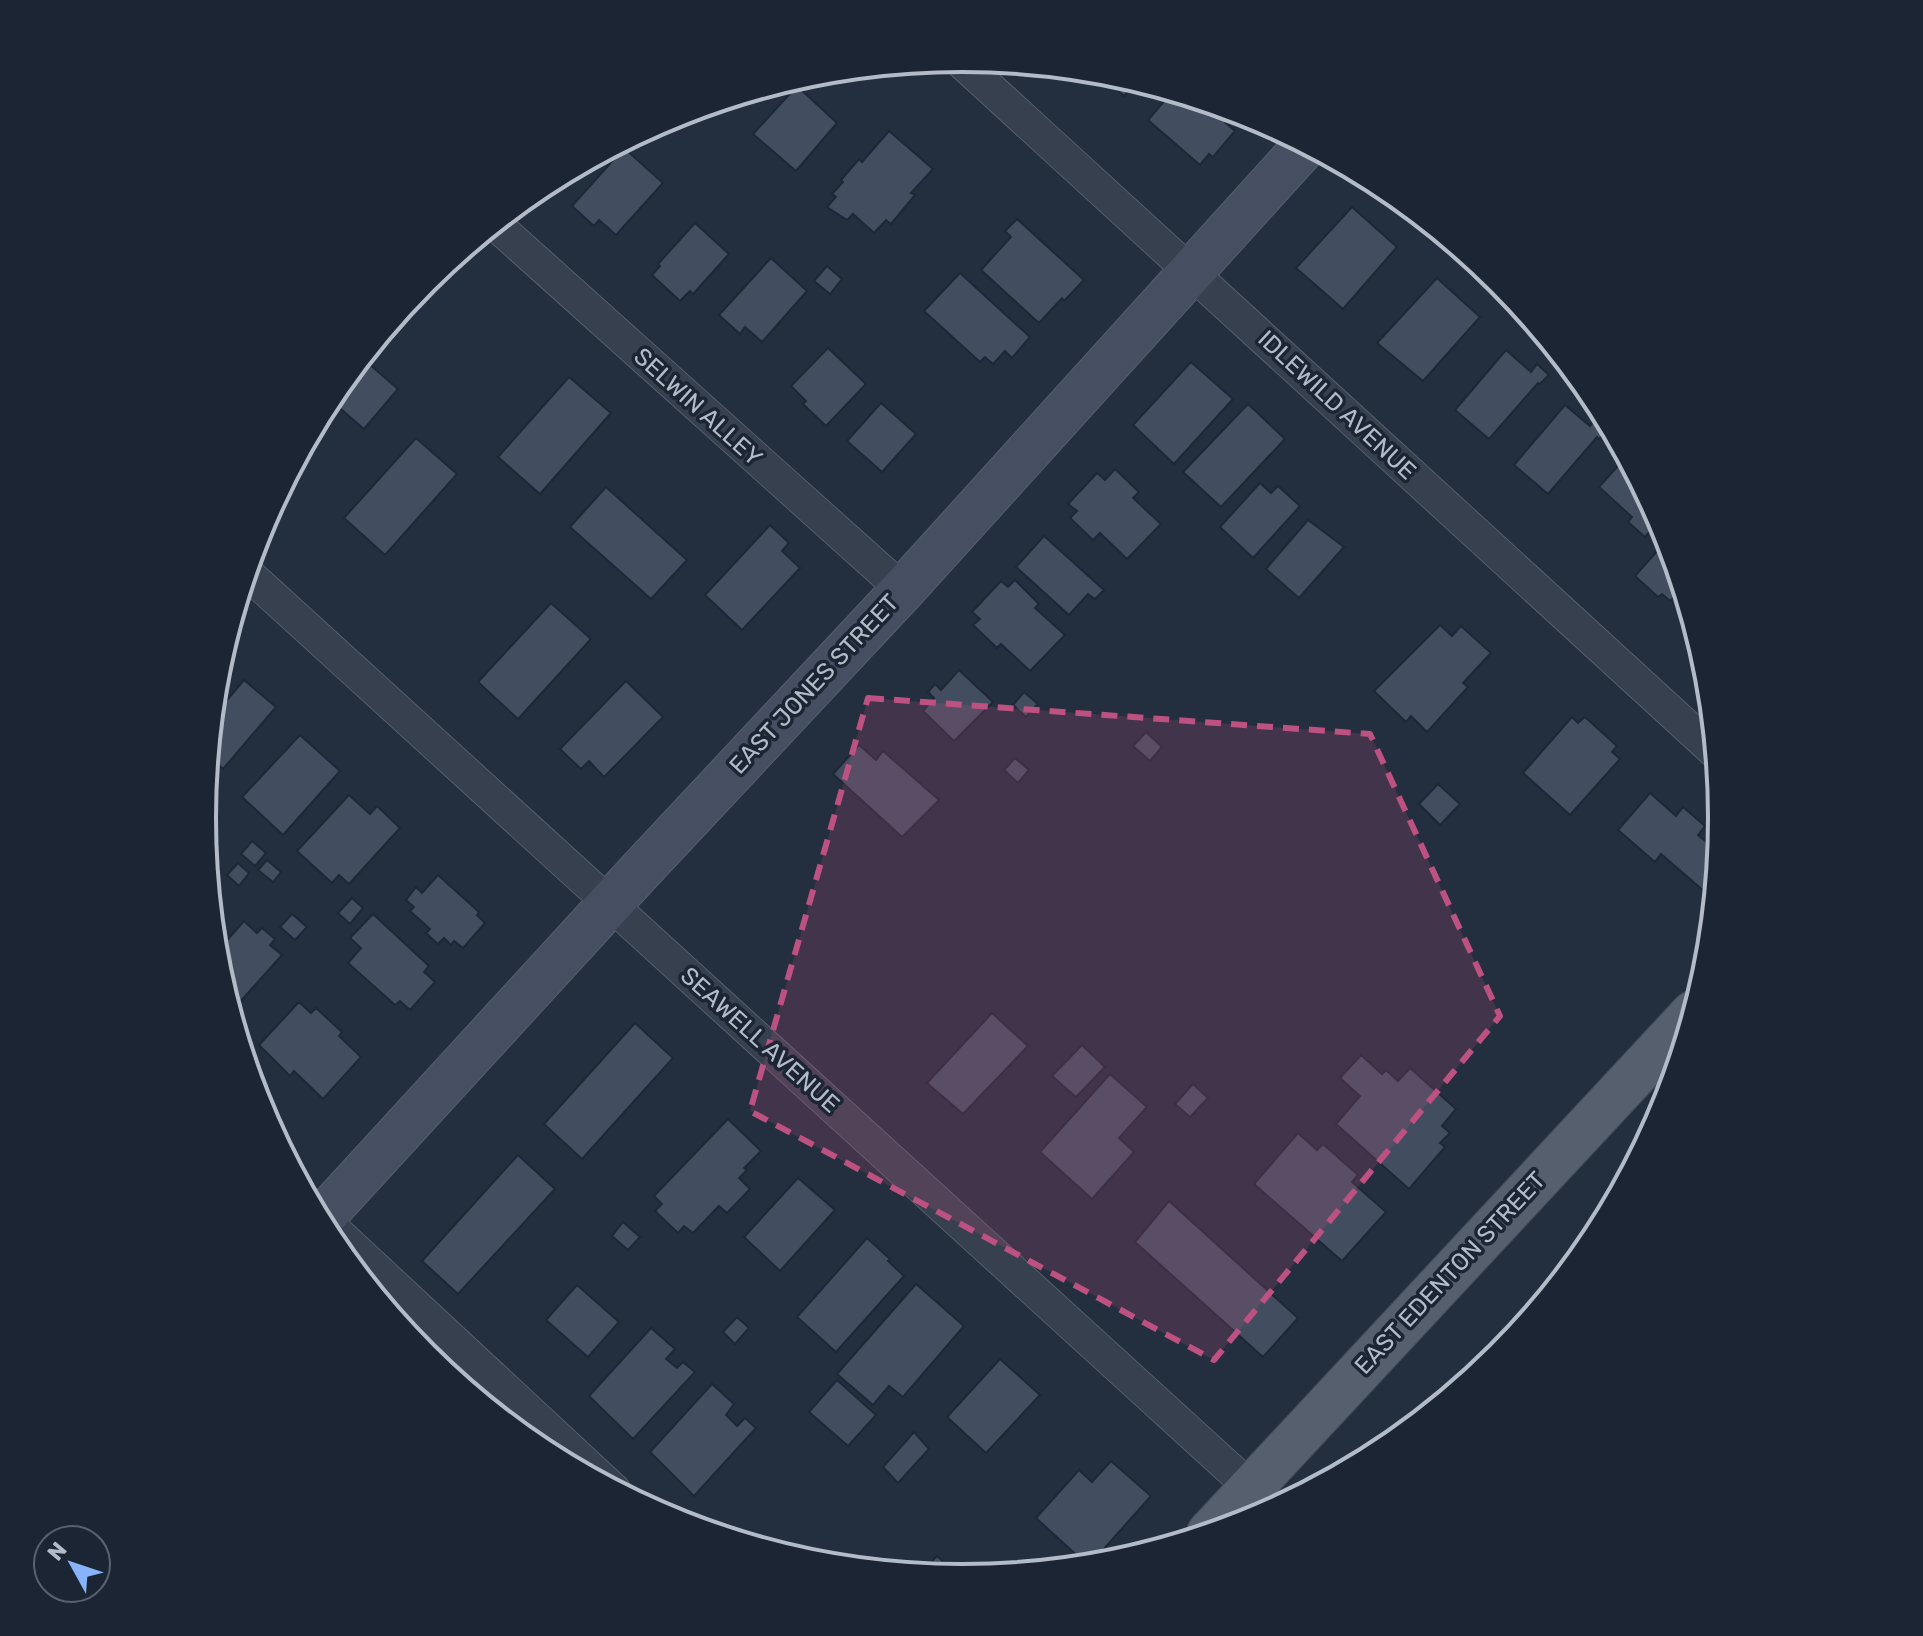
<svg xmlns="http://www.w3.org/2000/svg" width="1923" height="1636" font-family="Rubik,sans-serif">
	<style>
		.building { fill: #424e60; stroke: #1e2735; stroke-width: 2 }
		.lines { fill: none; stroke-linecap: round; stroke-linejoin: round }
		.street-casing { stroke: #555e6c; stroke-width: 34 }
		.secondary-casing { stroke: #555e6c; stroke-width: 46 }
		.primary-casing { stroke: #404957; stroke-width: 46 }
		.street { stroke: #37404e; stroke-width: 32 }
		.secondary { stroke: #454f61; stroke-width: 44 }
		.primary { stroke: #555f6e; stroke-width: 44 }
		.marked { fill: #bd5182; fill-opacity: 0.2; stroke: #bd5182; stroke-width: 6; stroke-dasharray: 16 10; stroke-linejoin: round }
		.labels { text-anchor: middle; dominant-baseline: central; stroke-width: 7; stroke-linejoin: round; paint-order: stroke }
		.street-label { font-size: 24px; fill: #b3bbc9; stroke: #1c2533 }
		.rim { fill: none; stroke: #b3bbc9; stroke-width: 4 }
	</style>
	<rect width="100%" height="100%" fill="#232e3e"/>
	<g class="building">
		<polygon points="1105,72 1110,73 1138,81 1124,96 1101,76"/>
		<polygon points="797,86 837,123 796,171 753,134"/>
		<polygon points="1172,92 1234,110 1225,122 1235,131 1213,157 1209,154 1200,165 1148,120"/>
		<polygon points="889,131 933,169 911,193 915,195 891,224 886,220 874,233 853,214 847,220 827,207 836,197 832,194 843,182 841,180 859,159 862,162"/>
		<polygon points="624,148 663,183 616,235 599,220 594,226 572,206"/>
		<polygon points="1352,207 1397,247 1343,309 1296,268"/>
		<polygon points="1017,219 1084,280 1064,301 1062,298 1039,323 981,270 1011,237 1005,231"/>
		<polygon points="695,223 729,254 693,294 690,291 680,301 652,275 660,266 658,264"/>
		<polygon points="771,258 807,291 762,342 745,327 740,334 719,315"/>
		<polygon points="827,266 842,279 830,294 814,281"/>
		<polygon points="960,273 1030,337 1012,358 1005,351 993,364 985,357 980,362 924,311"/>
		<polygon points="1437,278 1480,317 1423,381 1377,343"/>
		<polygon points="828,348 866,384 826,426 803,404 806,401 791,386"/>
		<polygon points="1506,350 1531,372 1537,364 1549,375 1540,384 1538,383 1489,439 1455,410"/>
		<polygon points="361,357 398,389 364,429 328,398"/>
		<polygon points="1191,362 1233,399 1174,464 1133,425"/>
		<polygon points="569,377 611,413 540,494 498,457"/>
		<polygon points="881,403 916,434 882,472 847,441"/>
		<polygon points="1248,404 1285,439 1221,507 1183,472"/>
		<polygon points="1565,405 1590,426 1596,419 1608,430 1599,439 1597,437 1548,494 1514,465"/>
		<polygon points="416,438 457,474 385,555 344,518"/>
		<polygon points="1626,457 1660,520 1645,537 1628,522 1632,517 1599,487"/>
		<polygon points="1115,469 1139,492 1133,498 1161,524 1127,559 1100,533 1093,540 1070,518 1077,511 1068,504 1097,473 1105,480"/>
		<polygon points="1260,483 1271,493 1278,486 1300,506 1253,558 1220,527"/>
		<polygon points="606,487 687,560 651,599 570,527"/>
		<polygon points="1308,520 1344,547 1299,598 1266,569"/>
		<polygon points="770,525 789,543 782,551 800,568 742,630 705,595"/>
		<polygon points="1044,536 1104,590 1095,599 1088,594 1069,615 1016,567"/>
		<polygon points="1667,540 1689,610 1674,597 1670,601 1662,594 1658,597 1635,576"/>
		<polygon points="1015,580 1039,604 1035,608 1065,635 1030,671 1001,644 997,648 973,625 980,619 972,612 1001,581 1008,587"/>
		<polygon points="551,603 591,639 518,719 478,682"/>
		<polygon points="1440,625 1452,636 1461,626 1491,653 1463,683 1468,687 1427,732 1411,716 1406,722 1374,691"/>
		<polygon points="959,670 993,702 954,741 923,711 934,698 928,692 935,684 941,690"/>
		<polygon points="244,680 276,707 223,769 212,759 218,752 209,744 211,719"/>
		<polygon points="626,681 663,717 604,777 589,761 581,769 560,749"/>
		<polygon points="1024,692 1038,704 1026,717 1013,705"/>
		<polygon points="1572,717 1578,723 1585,717 1617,746 1612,752 1620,759 1570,815 1523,773"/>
		<polygon points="1146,732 1162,747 1150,761 1133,746"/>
		<polygon points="300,735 340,771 283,835 242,797"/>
		<polygon points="859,745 876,760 883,751 939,800 902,837 833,774"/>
		<polygon points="1015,758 1029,770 1018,783 1004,770"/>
		<polygon points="1438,784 1460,804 1440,825 1419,804"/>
		<polygon points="1650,793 1676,816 1683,807 1705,826 1698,835 1709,844 1712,840 1719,846 1715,880 1705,892 1661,854 1655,862 1618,830"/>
		<polygon points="349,795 370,814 377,806 400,828 349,884 339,875 332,883 297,851"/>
		<polygon points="252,841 266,853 255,866 241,854"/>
		<polygon points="267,860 281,872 273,882 258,870"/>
		<polygon points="238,863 249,873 239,886 227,875"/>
		<polygon points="438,875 479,912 477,915 485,923 463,948 454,941 451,945 444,938 438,944 426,933 430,929 410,911 414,907 406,900 416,887 422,893"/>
		<polygon points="352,898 363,908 350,924 338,913"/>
		<polygon points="292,914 307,927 295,940 280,927"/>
		<polygon points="373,914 429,966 424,972 435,982 410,1010 400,1001 395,1005 348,963 361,948 350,938"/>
		<polygon points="244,921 257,933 262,928 275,939 270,945 282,955 230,1013 216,966 214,945 216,943 221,947"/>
		<polygon points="299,1002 311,1013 316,1008 342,1032 339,1036 361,1057 323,1099 294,1071 290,1076 259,1045"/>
		<polygon points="992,1013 1028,1046 963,1114 927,1083"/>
		<polygon points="635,1023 673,1058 582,1159 544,1124"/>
		<polygon points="1082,1045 1105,1067 1076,1097 1052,1076"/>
		<polygon points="1361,1055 1382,1074 1386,1070 1398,1081 1410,1068 1456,1109 1442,1126 1450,1133 1440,1143 1445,1147 1409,1189 1336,1124 1360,1096 1340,1078"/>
		<polygon points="1110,1074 1147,1107 1119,1138 1134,1152 1092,1199 1040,1152"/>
		<polygon points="1193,1084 1208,1098 1190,1117 1175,1104"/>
		<polygon points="728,1119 761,1151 744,1168 747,1170 739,1178 750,1189 727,1213 719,1206 693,1233 684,1226 678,1233 655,1211 662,1204 654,1196"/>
		<polygon points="1298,1133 1317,1150 1323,1144 1358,1175 1352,1182 1386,1212 1342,1261 1254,1184"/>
		<polygon points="518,1155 555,1189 458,1294 422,1261"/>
		<polygon points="798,1178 835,1210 780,1271 744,1237"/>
		<polygon points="1169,1201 1298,1318 1263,1357 1135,1242"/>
		<polygon points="623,1222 640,1237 628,1250 612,1236"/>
		<polygon points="867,1238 890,1259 888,1261 904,1276 836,1352 797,1317"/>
		<polygon points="916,1284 964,1326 903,1397 889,1386 873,1405 837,1374"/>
		<polygon points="577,1285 619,1322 588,1357 546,1320"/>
		<polygon points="1524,1307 1533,1314 1495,1359 1485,1350"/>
		<polygon points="737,1317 749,1328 735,1344 723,1332"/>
		<polygon points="651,1328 675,1349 666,1359 677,1368 683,1362 695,1372 633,1439 589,1396"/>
		<polygon points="1000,1359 1040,1395 986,1453 947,1417"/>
		<polygon points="1478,1364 1483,1368 1446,1399"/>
		<polygon points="837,1380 876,1415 848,1446 809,1412"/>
		<polygon points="712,1384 734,1404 726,1415 737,1426 745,1418 756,1428 694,1496 650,1452"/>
		<polygon points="914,1432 929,1449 898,1483 883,1467"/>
		<polygon points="1111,1461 1151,1496 1093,1561 1086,1554 1081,1559 1036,1518 1079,1470 1092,1482"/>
		<polygon points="937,1556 961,1578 920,1574"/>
	</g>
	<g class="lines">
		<defs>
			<g id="street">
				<polyline points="957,58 1715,752"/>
				<polyline points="494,223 903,590"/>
				<polyline points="246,572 1274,1509"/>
				<polyline points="315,1212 614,1490"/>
			</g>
			<polyline id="secondary" points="319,1221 640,871 903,590 1306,145"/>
			<polyline id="primary" points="1209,1533 1693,1013"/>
		</defs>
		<use href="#street" class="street-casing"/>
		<use href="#secondary" class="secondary-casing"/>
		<use href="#primary" class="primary-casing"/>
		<use href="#street" class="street"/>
		<use href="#secondary" class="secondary"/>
		<use href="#primary" class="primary"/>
	</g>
	<path class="marked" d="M868,698L1370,734L1500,1016L1214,1360L750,1111Z"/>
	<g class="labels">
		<g class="street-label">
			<text transform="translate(1337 405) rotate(43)">IDLEWILD AVENUE</text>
			<text transform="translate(698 407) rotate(42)">SELWIN ALLEY</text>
			<text transform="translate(814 684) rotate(-47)">EAST JONES STREET</text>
			<text transform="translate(760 1040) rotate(42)">SEAWELL AVENUE</text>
			<text transform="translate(1450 1273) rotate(-47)">EAST EDENTON STREET</text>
		</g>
	</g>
	<path d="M0 0H1923V1636H0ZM216 818a746 746 0 1 1 1492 0a746 746 0 1 1-1492 0Z" fill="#1c2533" fill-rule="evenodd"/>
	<path class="rim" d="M216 818a746 746 0 1 1 1492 0a746 746 0 1 1-1492 0Z"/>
	<g transform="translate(72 1564) rotate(310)"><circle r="38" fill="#1c2533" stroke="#58616f" stroke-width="2"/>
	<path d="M0-6L14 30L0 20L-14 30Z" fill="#86b3fa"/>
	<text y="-12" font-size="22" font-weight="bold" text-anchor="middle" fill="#b3bbc9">N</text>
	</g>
</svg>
